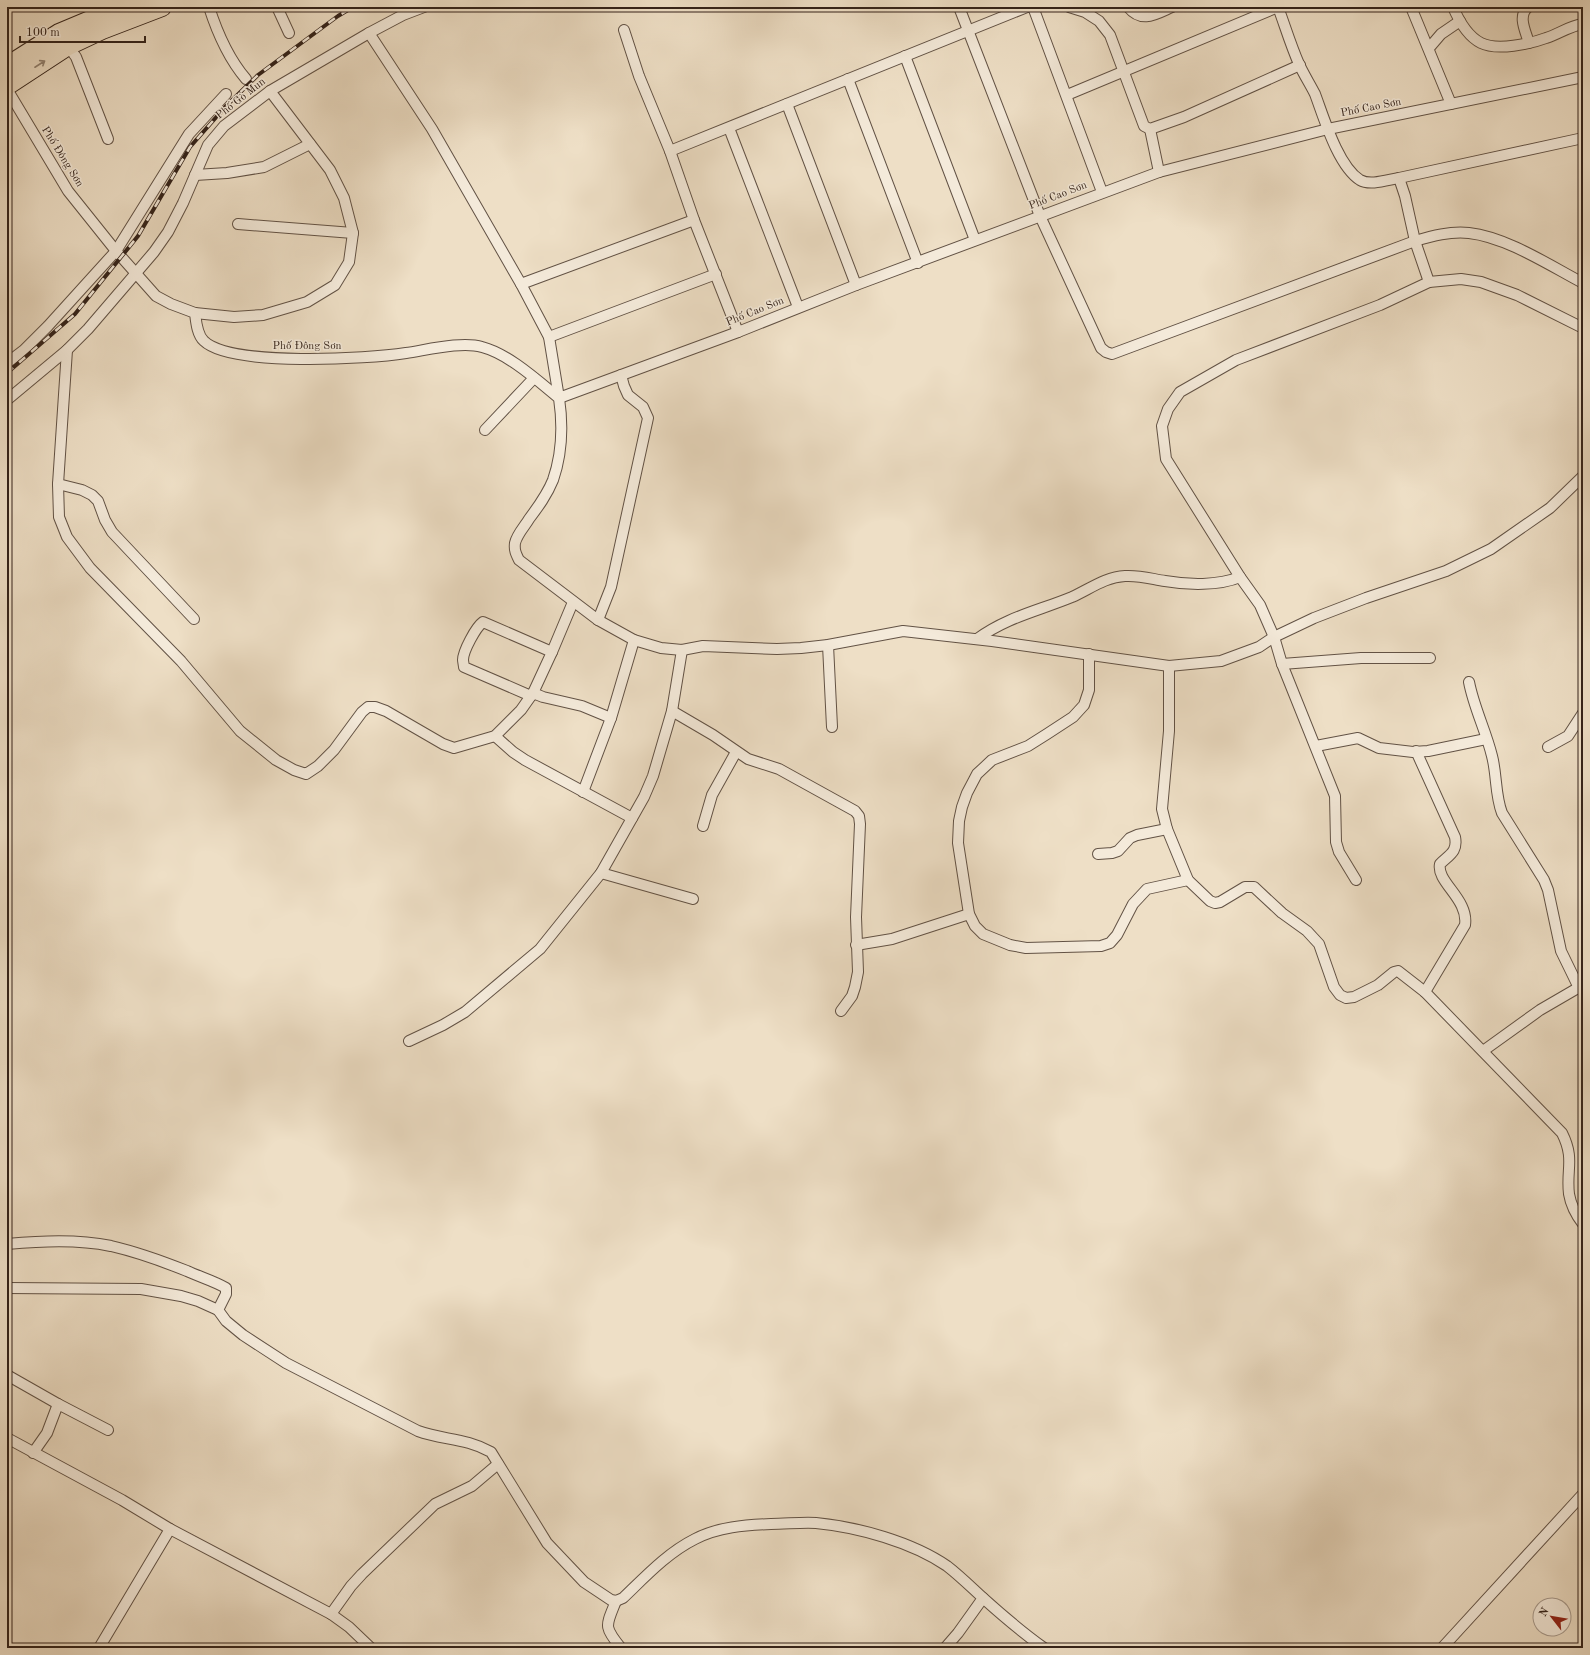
<svg xmlns="http://www.w3.org/2000/svg" width="1590" height="1655" font-family="'Old Standard TT',serif">
	<style>
		.lines { fill: none; stroke-linecap: round; stroke-linejoin: round }
		.street-casing { stroke: #625245; stroke-width: 12 }
		.highway-casing { stroke: #34231a; stroke-width: 20 }
		.street { stroke: #f4eada; stroke-width: 10 }
		.highway { stroke: #eedfc6; stroke-width: 18 }
		.rail-casing { stroke: #34231a; stroke-width: 4 }
		.rail { stroke: #f4eada; stroke-width: 2.5; stroke-dasharray: 8; stroke-linecap: butt }
		.oneway { stroke: #918170 }
		.labels { text-anchor: middle; dominant-baseline: central; stroke-width: 3; stroke-linejoin: round; paint-order: stroke }
		.street-label { font-size: 11px; fill: #34231a; stroke: #f4eada }
	</style>
	<rect width="100%" height="100%" fill="#eedfc6"/>
	<filter id="stains"><feTurbulence type="fractalNoise" baseFrequency=".005" numOctaves="4"/><feColorMatrix values="0 0 0 0 .2 0 0 0 0 .09 0 0 0 0 .02 0 0 0 .5 -.17"/></filter>
	<radialGradient id="worn" r=".72"><stop offset=".6" stop-color="#630" stop-opacity="0"/><stop offset="1" stop-color="#630" stop-opacity=".3"/></radialGradient>
	<g class="lines">
		<defs>
			<g id="street">
				<path d="M209,7C217,32 228,58 246,79"/>
				<polyline points="277,7 289,33"/>
				<path d="M959,7L1040,216L1101,348L1106,352L1112,354L1415,241C1432,236 1450,231 1469,233C1506,237 1549,265 1583,283"/>
				<polyline points="1033,7 1102,192"/>
				<polyline points="1069,7 1085,12 1099,21 1110,35 1144,126 1150,129 1184,117 1300,65"/>
				<path d="M1128,7C1142,24 1156,14 1172,7"/>
				<path d="M1278,7C1285,26 1291,46 1299,64C1304,75 1310,84 1315,94C1324,118 1338,166 1360,180C1370,186 1387,180 1399,178L1583,138"/>
				<polyline points="1411,7 1451,104"/>
				<path d="M1453,7C1459,21 1467,36 1481,43C1497,51 1530,44 1546,38C1559,34 1569,26 1583,24"/>
				<path d="M1528,7C1517,16 1526,32 1529,43"/>
				<polyline points="624,30 639,76 670,151 694,220 738,332"/>
				<polyline points="369,33 432,129 521,284 549,337 559,398 738,332 856,285 1159,172 1328,129 1583,77"/>
				<polyline points="68,46 76,57 108,139"/>
				<polyline points="1429,48 1441,34 1460,21"/>
				<polyline points="905,56 975,240"/>
				<polyline points="848,79 918,263"/>
				<path d="M7,89L68,191L116,251L156,296L171,304L195,313C196,321 197,335 204,341C231,367 368,359 406,353C427,350 462,341 482,347C509,354 538,381 559,398C563,425 562,454 553,480C547,495 538,507 529,519C525,526 517,534 515,543C514,550 516,554 519,560L598,620L634,640L661,648L682,650L703,646L777,649L801,648L828,645L903,631L992,641L1169,666L1221,661L1259,647L1274,637L1314,618L1366,598L1446,571L1491,549L1550,508L1583,476"/>
				<polyline points="1067,95 1278,7"/>
				<polyline points="787,104 856,285"/>
				<polyline points="729,128 798,307"/>
				<polyline points="1150,129 1159,172"/>
				<polyline points="670,151 1027,7"/>
				<polyline points="195,175 227,173 264,167 310,144"/>
				<polyline points="1399,178 1405,196 1415,241 1429,282"/>
				<polyline points="238,224 353,233"/>
				<polyline points="521,284 694,220"/>
				<polyline points="195,313 234,317 263,315 307,302 335,285 349,262 353,233 344,198 330,170 270,91"/>
				<polyline points="549,337 716,274"/>
				<polyline points="67,350 58,484 59,517 67,537 90,568 181,661 240,731 276,760 294,770 306,774 318,766 334,750 362,712 368,707 375,707 386,711 443,744 454,748 495,736 521,710 533,693 552,652 573,602"/>
				<polyline points="7,363 24,350 48,326 116,251 189,134 226,94"/>
				<polyline points="7,400 67,350 88,329 154,252 168,232 183,203 208,145 224,126 270,91 369,33 403,15 424,7"/>
				<polyline points="485,430 534,378"/>
				<polyline points="58,484 82,490 92,495 98,501 105,520 112,532 194,619"/>
				<polyline points="598,620 611,587 648,418 643,407 628,395 624,386 621,375"/>
				<path d="M977,639C1007,617 1038,611 1072,597C1090,589 1105,577 1125,576C1139,575 1152,579 1165,581C1188,585 1218,586 1240,577"/>
				<polyline points="828,645 832,727"/>
				<polyline points="1089,654 1089,690 1084,705 1073,717 1047,734 1028,746 992,760 977,774 967,793 962,807 959,821 958,843 969,914 975,926 983,934 1010,945 1026,948 1101,946 1110,943 1117,935 1133,904 1147,889 1188,880"/>
				<polyline points="1282,664 1361,658 1430,658"/>
				<path d="M1169,666V731L1162,809L1167,829L1188,880L1210,901L1215,903L1220,902L1245,887H1254L1282,913L1307,931L1319,944L1334,987L1340,995L1346,998L1354,997L1378,985L1394,972L1398,971L1425,992L1562,1133C1575,1159 1566,1169 1569,1194C1571,1206 1576,1215 1583,1224"/>
				<path d="M1469,682C1474,708 1486,731 1492,756C1497,775 1495,795 1502,813L1544,880L1548,890L1561,951L1579,988L1583,991"/>
				<polyline points="533,693 543,697 582,706 611,718"/>
				<path d="M531,696L464,667C464,666 463,661 463,660C463,651 476,627 483,622L552,652"/>
				<polyline points="672,711 713,735 748,759 779,769 855,811 859,816 860,824 856,917 858,972 855,987 852,996 841,1011"/>
				<polyline points="495,736 513,752 525,760 632,818"/>
				<polyline points="1316,746 1358,738 1379,748 1413,752 1428,751 1486,739"/>
				<polyline points="1548,747 1568,736 1583,713"/>
				<path d="M1416,751L1455,837C1458,852 1449,855 1440,864C1436,882 1469,899 1465,925L1425,992"/>
				<polyline points="583,792 611,718 634,640"/>
				<polyline points="703,826 712,795 736,752"/>
				<polyline points="1098,854 1112,853 1118,851 1130,838 1137,835 1167,829"/>
				<polyline points="601,873 693,899"/>
				<polyline points="1356,880 1339,852 1336,842 1335,796 1282,664 1274,637 1260,605 1240,577 1166,459 1162,426 1168,409 1180,392 1236,360 1380,305 1429,282 1461,279 1481,282 1517,295 1583,328"/>
				<polyline points="856,945 892,939 969,914"/>
				<polyline points="409,1041 443,1025 465,1012 540,949 601,873 644,797 653,776 672,711 682,650"/>
				<polyline points="1483,1051 1540,1010 1583,985"/>
				<path d="M7,1244C41,1241 77,1239 111,1246C137,1252 162,1261 187,1271C200,1277 214,1281 226,1288V1294L218,1310"/>
				<path d="M7,1288L141,1289L181,1296L198,1301L218,1310L226,1321L243,1335L286,1363L418,1431C443,1440 466,1438 491,1452L547,1543L584,1582L611,1600L616,1601L623,1598C645,1577 667,1553 695,1539C718,1527 745,1525 771,1524C786,1524 802,1522 816,1523C858,1527 912,1542 947,1566C960,1576 972,1588 983,1598C1003,1616 1023,1633 1044,1648"/>
				<polyline points="7,1375 58,1404"/>
				<polyline points="7,1438 122,1500 170,1529 331,1614 349,1627 371,1648"/>
				<polyline points="33,1453 47,1433 58,1404 108,1430"/>
				<path d="M616,1601C606,1626 603,1626 621,1648"/>
				<polyline points="331,1614 351,1586 362,1574 435,1504 472,1486 498,1464"/>
				<polyline points="99,1648 170,1529"/>
				<polyline points="945,1648 958,1633 983,1598"/>
				<polyline points="1442,1648 1583,1494"/>
			</g>
			<g id="highway">
				<polyline points="7,66 59,33 121,7"/>
				<polyline points="7,86 68,46 102,30 162,7"/>
			</g>
		</defs>
		<use href="#street" class="street-casing"/>
		<use href="#highway" class="highway-casing"/>
		<use href="#street" class="street"/>
		<use href="#highway" class="highway"/>
		<defs>
			<polyline id="rail" points="7,373 75,314 138,236 190,147 226,106 258,75 338,16 353,7"/>
		</defs>
		<use href="#rail" class="rail-casing"/>
		<use href="#rail" class="rail"/>
	</g>
	<defs><path id="oneway-shaft" d="M-6 0H5M1.5-3L5.5 0L1.5 3" fill="none" stroke-width="1.6" stroke-linecap="round" stroke-linejoin="round"/></defs>
	<use class="oneway" href="#oneway-shaft" transform="translate(40 64) rotate(-33)"/>
	<g class="labels">
		<g class="street-label">
			<text transform="translate(241 99) rotate(-38)">Phố Gò Mun</text>
			<text transform="translate(1371 108) rotate(-11)">Phố Cao Sơn</text>
			<text transform="translate(62 157) rotate(58)">Phố Đông Sơn</text>
			<text transform="translate(1058 196) rotate(-21)">Phố Cao Sơn</text>
			<text transform="translate(755 312) rotate(-22)">Phố Cao Sơn</text>
			<text x="307" y="346">Phố Đông Sơn</text>
		</g>
	</g>
	<rect width="1590" height="1655" fill="none" stroke="#eedfc6" stroke-width="24"/>
	<rect x="8" y="8" width="1574" height="1639" fill="none" stroke="#34231a" stroke-width="2"/>
	<rect x="12" y="12" width="1566" height="1631" fill="none" stroke="#34231a"/>
	<g transform="translate(1552 1617) rotate(301)"><circle r="19" fill="#f4eada" stroke="#a79a8d"/>
	<path d="M0-3L7 15L0 10L-7 15Z" fill="#8f2418"/>
	<text y="-6" font-size="11" font-weight="bold" text-anchor="middle" fill="#34231a">N</text>
	</g>
	<path d="M20 36v6h125v-6" fill="none" stroke="#34231a" stroke-width="2"/>
	<text x="26" y="36" font-size="12" fill="#34231a" stroke="#f4eada" stroke-width="3" paint-order="stroke">100 m</text>
	<rect width="100%" height="100%" filter="url(#stains)"/>
	<rect width="100%" height="100%" fill="url(#worn)"/>
</svg>
